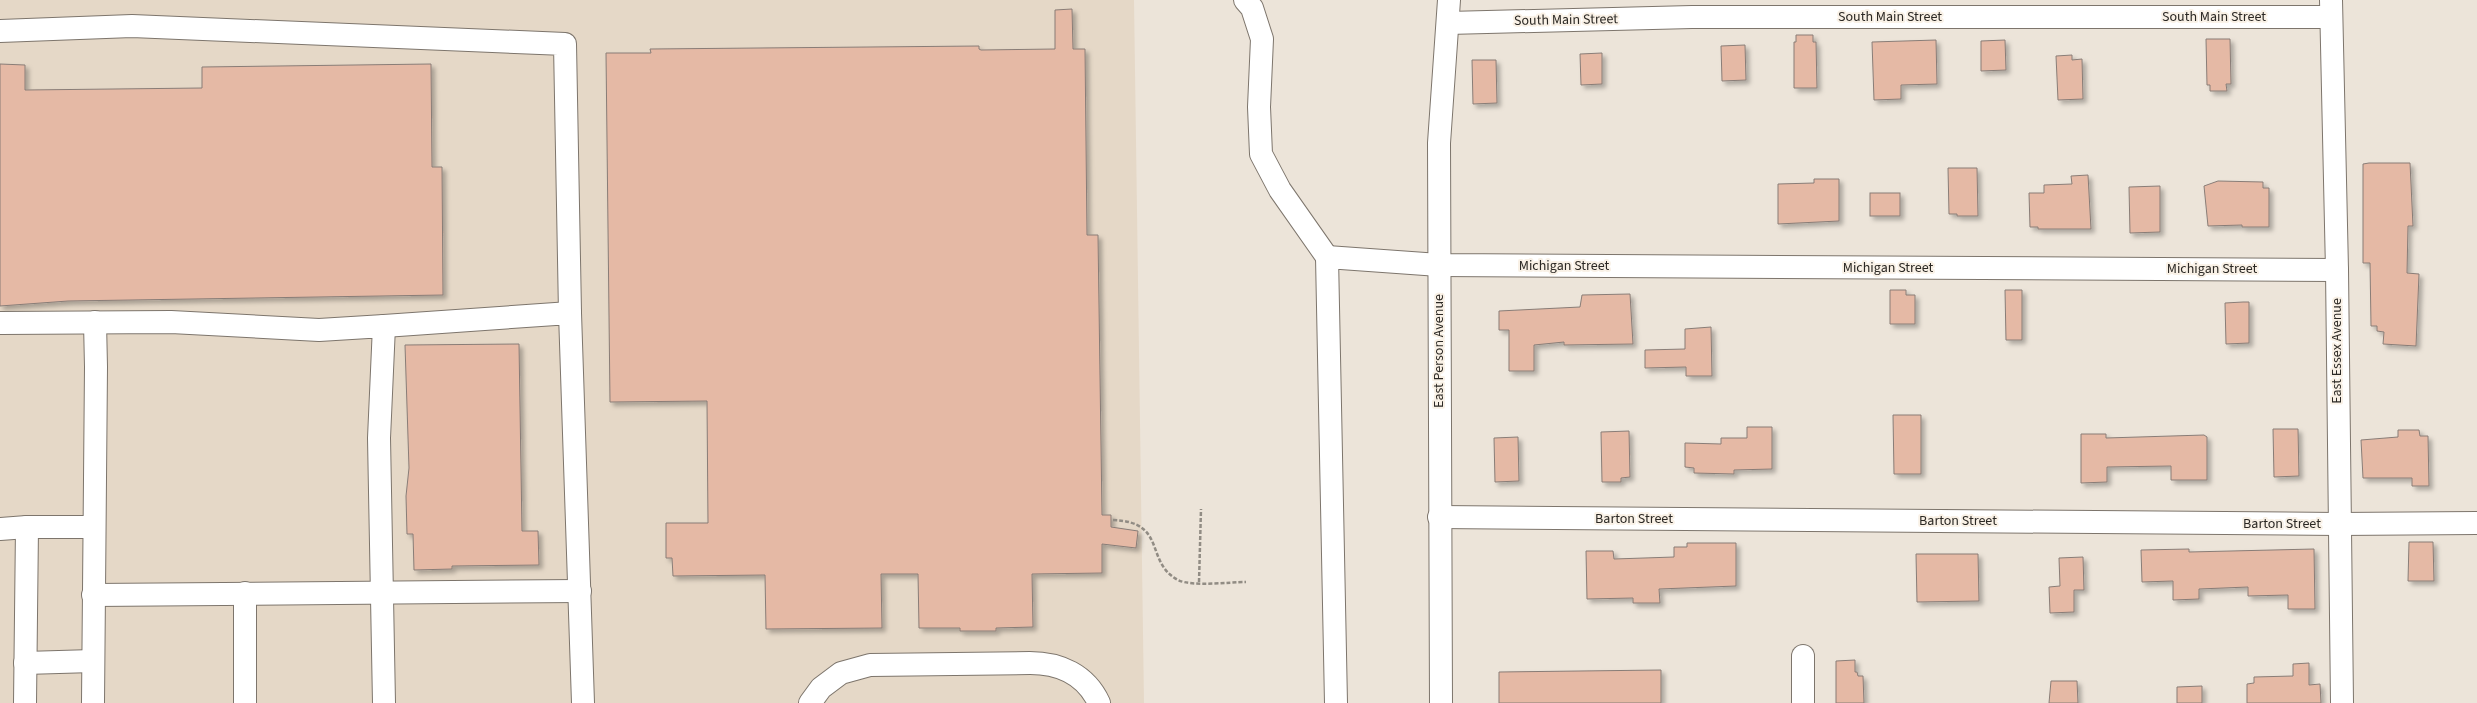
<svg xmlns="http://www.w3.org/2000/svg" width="2477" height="703" font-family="'Source Sans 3',sans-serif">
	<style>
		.built { fill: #e5d8c7 }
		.building { fill: #e5b9a5; stroke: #897d77; filter: url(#shadow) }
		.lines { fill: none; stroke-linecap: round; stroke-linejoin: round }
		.minor-casing { stroke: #7d756c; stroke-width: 24 }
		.path { stroke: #918c84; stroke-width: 2.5; stroke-dasharray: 4 2; stroke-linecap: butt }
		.minor { stroke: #fff; stroke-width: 22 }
		.labels { text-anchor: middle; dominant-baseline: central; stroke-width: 4; stroke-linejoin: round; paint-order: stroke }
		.street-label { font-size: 14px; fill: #2b2824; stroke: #f9f1e6 }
	</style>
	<defs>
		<filter id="shadow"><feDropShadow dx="3.5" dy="3.5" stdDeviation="2" flood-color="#0004"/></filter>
	</defs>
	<rect width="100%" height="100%" fill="#ece4d9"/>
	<polygon class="built" points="0,0 1134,0 1144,703 0,703"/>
	<g class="building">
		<polygon points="1072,9 1073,49 1085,49 1087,235 1098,235 1102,515 1111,515 1111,527 1138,531 1136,548 1102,544 1102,573 1032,574 1033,627 996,628 996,631 960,631 960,628 919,628 918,574 881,574 882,628 766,629 765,575 673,576 672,558 666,558 666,523 708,523 707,401 610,402 606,53 651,53 650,49 979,46 979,49 981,50 1055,49 1055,10"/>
		<polygon points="1796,35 1813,35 1813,42 1816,42 1817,88 1794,88 1794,42 1796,42"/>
		<polygon points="2206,39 2230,39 2231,84 2226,84 2227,91 2210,91 2210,85 2207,85"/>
		<polygon points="1936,40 1937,84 1901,85 1901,99 1874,100 1872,42"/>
		<polygon points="2005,40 2006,70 1981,71 1981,41"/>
		<polygon points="1745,45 1746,80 1722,81 1721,46"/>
		<polygon points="1602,53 1602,84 1581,85 1580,54"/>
		<polygon points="2072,55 2072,60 2082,59 2083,99 2058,100 2056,56"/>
		<polygon points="1472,60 1496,60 1497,103 1473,104"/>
		<polygon points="0,64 25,65 25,90 202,88 202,67 431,64 432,167 442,167 443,295 68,301 0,306"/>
		<polygon points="2369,163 2410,163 2413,226 2408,226 2407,273 2419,274 2416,346 2383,344 2384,332 2377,331 2377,326 2371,326 2370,263 2363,263 2363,164"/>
		<polygon points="1948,168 1977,168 1978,216 1957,216 1957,214 1949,214"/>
		<polygon points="2088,175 2091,229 2038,229 2038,227 2030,227 2029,193 2044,193 2044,185 2072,184 2071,176"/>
		<polygon points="1814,179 1839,179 1839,221 1778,224 1778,184 1814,183"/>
		<polygon points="2218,181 2263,182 2263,188 2269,188 2269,227 2242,227 2242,225 2208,226 2204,186"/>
		<polygon points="2160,186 2160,232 2130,233 2129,187"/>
		<rect x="1870" y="193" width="30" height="23"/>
		<polygon points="1890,290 1906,290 1906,295 1915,295 1915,324 1890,324"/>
		<polygon points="2005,290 2022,290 2022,340 2006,340"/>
		<polygon points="1630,294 1633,344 1564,345 1564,342 1534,345 1534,371 1509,371 1509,330 1499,330 1499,311 1580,307 1582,295"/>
		<polygon points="2243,302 2249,302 2249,343 2226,344 2225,303"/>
		<polygon points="1711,327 1712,376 1686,376 1686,367 1645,368 1645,350 1685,349 1685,329"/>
		<polygon points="519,344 522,531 538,531 539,565 452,566 452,569 414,570 413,534 407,534 406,496 409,468 405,345"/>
		<polygon points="1893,415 1921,415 1921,474 1894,474"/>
		<polygon points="1747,427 1772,427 1772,469 1734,470 1734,474 1694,473 1694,468 1685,467 1685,443 1721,444 1721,438 1747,438"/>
		<polygon points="2273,429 2298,429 2299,476 2274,477"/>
		<polygon points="2398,430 2419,430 2420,436 2428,436 2429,486 2412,486 2412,478 2363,478 2361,440 2398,437"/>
		<polygon points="1629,431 1630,477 1621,478 1621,482 1602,482 1601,432"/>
		<polygon points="2081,434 2106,434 2106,438 2204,435 2207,437 2207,480 2171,480 2171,466 2107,467 2107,482 2081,483"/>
		<polygon points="1518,437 1519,481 1495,482 1494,438"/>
		<polygon points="2409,542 2433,542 2434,581 2408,581"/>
		<polygon points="1687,543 1736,543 1736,586 1659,589 1660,603 1633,603 1633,598 1587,599 1586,551 1613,551 1614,559 1674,557 1674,547 1687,547"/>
		<polygon points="2189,549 2189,552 2314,549 2315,609 2288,609 2288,595 2248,596 2248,587 2199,589 2199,599 2173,600 2173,581 2142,582 2141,550"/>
		<polygon points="1916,554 1978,554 1979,601 1917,602"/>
		<polygon points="2083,557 2084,590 2074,590 2074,612 2050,613 2049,587 2060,586 2059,558"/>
		<polygon points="1855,660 1855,672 1857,672 1858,676 1863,676 1864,703 1836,703 1836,661"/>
		<polygon points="2309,663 2309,685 2320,684 2321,703 2247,703 2247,684 2254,683 2254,677 2293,676 2293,664"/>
		<polygon points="1661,670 1661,703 1499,703 1499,672"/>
		<polygon points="2051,681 2077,681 2078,703 2049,703"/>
		<polygon points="2202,686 2202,703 2177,703 2177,687"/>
	</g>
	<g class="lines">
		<defs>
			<g id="minor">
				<polyline points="1245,0 1252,8 1262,39 1259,107 1261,154 1280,190 1327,257"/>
				<polyline points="2331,0 2337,270 2342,703"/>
				<polyline points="1448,23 1692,17 2331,17"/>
				<polyline points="0,31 132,26 565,44 570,313"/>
				<polyline points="0,323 171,322 319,330 384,326 379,438 384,703"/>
				<polyline points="384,326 570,313 583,703"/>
				<polyline points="1439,517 2338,524 2477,523"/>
				<polyline points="0,529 27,527"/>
				<polyline points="245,593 245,703"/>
				<polyline points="93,595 580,591"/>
				<polyline points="25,663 93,661"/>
				<polyline points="25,703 27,527 94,527"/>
				<polyline points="93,703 96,367 95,322"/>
				<path d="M810,703L821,688L841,673L870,665L1030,663C1060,663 1086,675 1099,703"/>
				<polyline points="1336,703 1327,257 1439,265 2337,270"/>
				<polyline points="1441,703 1439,143 1449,0"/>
				<polyline points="1803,703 1803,656"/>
			</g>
		</defs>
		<use href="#minor" class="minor-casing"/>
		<g class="path">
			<path d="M1113,520C1168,522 1144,562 1178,580C1192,587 1230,582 1246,582"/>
			<polyline points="1199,582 1201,509"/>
		</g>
		<use href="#minor" class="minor"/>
	</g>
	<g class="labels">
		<g class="street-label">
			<text x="1890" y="17">South Main Street</text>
			<text x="2214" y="17">South Main Street</text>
			<text transform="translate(1566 20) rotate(-1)">South Main Street</text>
			<text x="1564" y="266">Michigan Street</text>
			<text x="1888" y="268">Michigan Street</text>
			<text x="2212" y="269">Michigan Street</text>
			<text transform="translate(1439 351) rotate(-90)">East Person Avenue</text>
			<text transform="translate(2337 351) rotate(-90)">East Essex Avenue</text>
			<text x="1634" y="519">Barton Street</text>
			<text x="1958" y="521">Barton Street</text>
			<text x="2282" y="524">Barton Street</text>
		</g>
	</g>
</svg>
